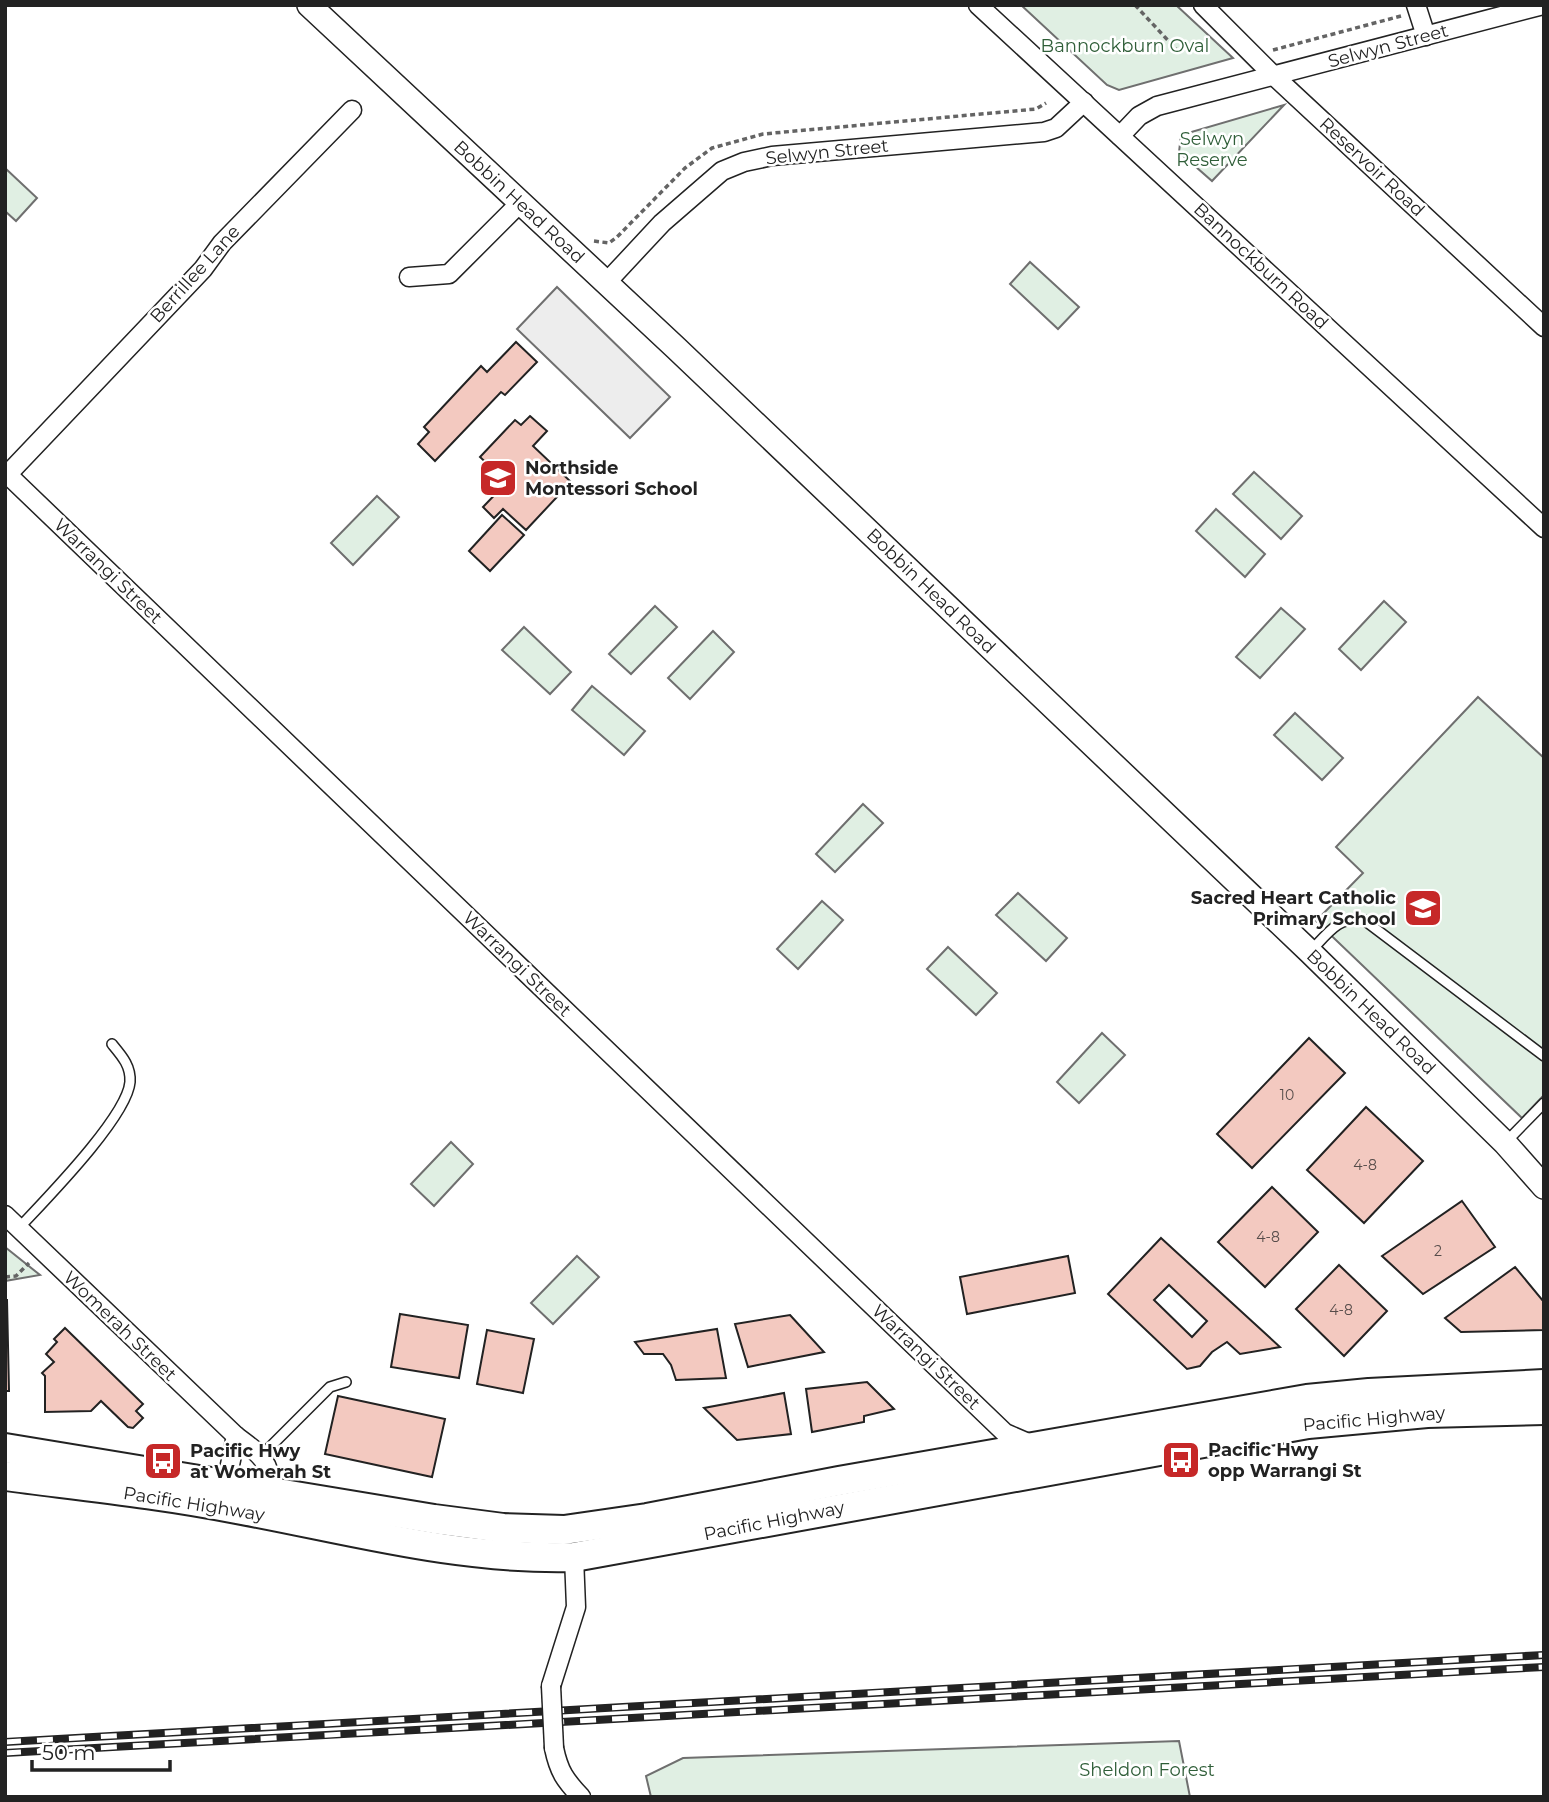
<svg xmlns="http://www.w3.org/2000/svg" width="1549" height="1802" font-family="Montserrat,sans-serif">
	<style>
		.green { fill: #e0efe3; stroke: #6f6f6f; stroke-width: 2 }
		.parking { fill: #ededed; stroke: #6f6f6f; stroke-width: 2 }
		.building { fill: #f3c9c0; stroke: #222; stroke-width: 2; fill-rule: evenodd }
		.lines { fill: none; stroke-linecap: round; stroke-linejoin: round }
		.service-casing { stroke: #222; stroke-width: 12 }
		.minor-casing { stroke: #222; stroke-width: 21 }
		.secondary-casing { stroke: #222; stroke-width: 26 }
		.trunk-casing { stroke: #222; stroke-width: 32 }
		.path { stroke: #646464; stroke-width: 3.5; stroke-dasharray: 5 3.5; stroke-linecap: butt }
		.service { stroke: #fff; stroke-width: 9 }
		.minor { stroke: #fff; stroke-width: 18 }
		.secondary { stroke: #fff; stroke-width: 23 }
		.trunk { stroke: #fff; stroke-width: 28 }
		.rail-casing { stroke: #222; stroke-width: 8 }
		.rail { stroke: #fff; stroke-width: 5; stroke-dasharray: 16; stroke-linecap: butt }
		.minor-bridge-casing { stroke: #222; stroke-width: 21; stroke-linecap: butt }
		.minor-bridge { stroke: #fff; stroke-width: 18 }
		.labels { text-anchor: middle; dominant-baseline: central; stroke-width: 5; stroke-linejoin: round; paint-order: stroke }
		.number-label { font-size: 14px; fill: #564c4a }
		.park-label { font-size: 18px; fill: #2f5e38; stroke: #fff }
		.street-label { font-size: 18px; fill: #222; stroke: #fff }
		.poi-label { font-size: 18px; font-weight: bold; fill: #222; stroke: #fff; text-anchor: start }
	</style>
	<rect width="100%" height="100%" fill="#fff"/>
	<g class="green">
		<polygon points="1021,5 1176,5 1233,58 1119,90 1107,85"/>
		<polygon points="1284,105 1212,181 1179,152 1181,135"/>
		<polygon points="5,168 37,198 16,221 5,211"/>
		<polygon points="1030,262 1079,307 1058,329 1010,284"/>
		<polygon points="1254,472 1302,516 1281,539 1233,494"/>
		<polygon points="377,496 399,517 353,565 331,543"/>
		<polygon points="1216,509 1265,554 1245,577 1196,531"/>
		<polygon points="1384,601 1406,622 1361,670 1339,649"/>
		<polygon points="655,606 677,627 631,674 609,654"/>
		<polygon points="1281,608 1305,629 1260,678 1236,657"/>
		<polygon points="524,627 571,672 550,694 502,650"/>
		<polygon points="713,631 734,652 690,699 668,678"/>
		<polygon points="592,686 645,731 624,755 572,710"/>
		<polygon points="1478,697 1544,758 1544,1095 1522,1118 1316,921 1363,873 1336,847"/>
		<polygon points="1295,713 1343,758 1322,780 1274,735"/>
		<polygon points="863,804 883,823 835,872 816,854"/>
		<polygon points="1018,893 1067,938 1046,961 996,915"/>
		<polygon points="822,901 843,920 798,969 777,949"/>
		<polygon points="948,947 997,993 976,1015 927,969"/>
		<polygon points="1102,1033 1125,1055 1079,1103 1057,1082"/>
		<polygon points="451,1142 473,1164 434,1206 411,1184"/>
		<polygon points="5,1247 40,1275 5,1281"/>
		<polygon points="577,1256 599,1277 553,1324 531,1303"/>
		<polygon points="1179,1741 1190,1797 651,1797 646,1776 683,1758"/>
	</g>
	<polygon class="parking" points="557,287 670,397 630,438 517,329"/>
	<g class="building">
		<polygon points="516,342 537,362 505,395 501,392 435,461 418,444 429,432 424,427 481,366 487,372"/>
		<polygon points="530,416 547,431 533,446 571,482 526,530 503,509 494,518 483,507 507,482 480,457 515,420 521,425"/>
		<polygon points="502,515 524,535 490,571 469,551"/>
		<polygon points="1309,1038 1345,1073 1252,1168 1217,1134"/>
		<polygon points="1366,1107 1423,1161 1364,1223 1307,1170"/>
		<polygon points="1272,1187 1318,1232 1265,1287 1218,1242"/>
		<polygon points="1462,1201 1495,1247 1423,1294 1382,1256"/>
		<path d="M1161,1238L1280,1347L1240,1354L1227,1342L1212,1352L1200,1366L1187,1369L1108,1294ZM1169,1285L1207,1321L1192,1337L1154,1300Z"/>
		<polygon points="1068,1256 1075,1293 967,1314 960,1277"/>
		<polygon points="1339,1265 1387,1311 1344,1356 1296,1309"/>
		<polygon points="1515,1267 1544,1302 1544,1330 1461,1332 1445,1318"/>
		<polygon points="5,1300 7,1300 9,1391 5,1391"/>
		<polygon points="400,1314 468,1325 459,1378 391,1367"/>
		<polygon points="790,1315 824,1352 748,1367 735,1324"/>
		<polygon points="65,1328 143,1404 136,1411 143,1418 133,1428 128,1427 101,1401 91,1411 45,1412 45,1376 42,1373 54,1362 46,1354 57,1342 54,1339"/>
		<polygon points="717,1329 726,1378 676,1380 671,1365 663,1354 644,1354 635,1342"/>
		<polygon points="487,1330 534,1339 523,1393 477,1384"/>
		<polygon points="867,1382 894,1409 864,1416 864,1422 812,1432 806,1389"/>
		<polygon points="784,1393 791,1434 737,1440 704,1408"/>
		<polygon points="338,1396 445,1419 432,1477 325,1454"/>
	</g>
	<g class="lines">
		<defs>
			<g id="service">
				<path d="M1311,951C1327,934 1339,915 1364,920L1544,1056"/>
				<polyline points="1506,1142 1544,1103"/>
				<path d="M19,1228C45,1200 127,1117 130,1082C131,1066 122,1056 112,1044"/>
				<polyline points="262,1455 330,1387 346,1382"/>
			</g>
			<g id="minor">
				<polyline points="978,5 1544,528"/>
				<polyline points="1203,5 1274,76 1544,327"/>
				<polyline points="1416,5 1426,36"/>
				<polyline points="1120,136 1139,116 1157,106 1543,5"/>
				<polyline points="409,277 449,274 519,204"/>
				<polyline points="606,283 662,223 722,171 744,162 772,156 1044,132 1056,128 1084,102"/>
				<polyline points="5,472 1005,1433 1035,1446"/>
				<polyline points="8,474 203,269 222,243 352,110"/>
				<path d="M5,1215L236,1436C259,1453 271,1461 272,1492"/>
				<polyline points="226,1484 236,1436"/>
				<polyline points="551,1686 576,1607 574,1557"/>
				<path d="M554,1748C559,1772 565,1780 581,1797"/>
			</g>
			<polyline id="secondary" points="309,5 676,348 1310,952 1505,1143 1544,1187"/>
			<g id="trunk">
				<polyline points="5,1448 434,1519 503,1528 564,1530 647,1518 839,1481 1307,1399 1369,1393 1544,1384"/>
				<path d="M5,1476C82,1486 161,1494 237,1509C351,1530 456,1560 574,1557L1308,1424L1427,1413L1544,1410"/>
			</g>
		</defs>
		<use href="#service" class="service-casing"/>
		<use href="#minor" class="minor-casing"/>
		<use href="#secondary" class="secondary-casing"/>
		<use href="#trunk" class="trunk-casing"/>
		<g class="path">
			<polyline points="1135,5 1176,49"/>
			<polyline points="1273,50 1401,16"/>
			<polyline points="594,241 609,243 617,237 685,168 712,148 763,134 1036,109 1046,103"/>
			<polyline points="5,1277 16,1276 29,1263"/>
		</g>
		<use href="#service" class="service"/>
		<use href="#minor" class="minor"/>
		<use href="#secondary" class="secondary"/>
		<use href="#trunk" class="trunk"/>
		<defs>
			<g id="rail">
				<polyline points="5,1742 1544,1655"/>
				<polyline points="5,1753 1544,1667"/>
			</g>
		</defs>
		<use href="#rail" class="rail-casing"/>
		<use href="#rail" class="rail"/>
		<defs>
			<polyline id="minor-bridge" points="551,1686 554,1748"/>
		</defs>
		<use href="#minor-bridge" class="minor-bridge-casing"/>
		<use href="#minor-bridge" class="minor-bridge"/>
	</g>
	<defs>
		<symbol id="school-square" viewBox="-11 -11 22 22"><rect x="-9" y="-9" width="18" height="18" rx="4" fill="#c62828" stroke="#fff"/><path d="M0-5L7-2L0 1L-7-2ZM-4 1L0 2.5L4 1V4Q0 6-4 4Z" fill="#fff"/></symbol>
		<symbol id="bus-square" viewBox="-11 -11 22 22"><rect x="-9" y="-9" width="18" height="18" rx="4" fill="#c62828" stroke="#fff"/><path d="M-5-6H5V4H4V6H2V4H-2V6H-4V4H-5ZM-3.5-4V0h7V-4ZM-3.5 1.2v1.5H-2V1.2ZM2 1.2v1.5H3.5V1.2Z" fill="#fff"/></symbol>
	</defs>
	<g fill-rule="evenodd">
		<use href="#school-square" x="476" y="456" width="44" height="44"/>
		<use href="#school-square" x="1401" y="886" width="44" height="44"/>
		<use href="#bus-square" x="1159" y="1438" width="44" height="44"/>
		<use href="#bus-square" x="141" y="1439" width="44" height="44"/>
	</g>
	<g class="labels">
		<g class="number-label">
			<text x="1287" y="1095">10</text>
			<text x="1365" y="1165">4-8</text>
			<text x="1268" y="1237">4-8</text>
			<text x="1438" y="1251">2</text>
			<text x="1341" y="1310">4-8</text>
		</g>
		<g class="park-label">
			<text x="1125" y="46">Bannockburn Oval</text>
			<text x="1212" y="139">Selwyn<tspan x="1212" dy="21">Reserve</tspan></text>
			<text x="1147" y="1770">Sheldon Forest</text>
		</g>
		<g class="street-label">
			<text transform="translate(1388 46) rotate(-15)">Selwyn Street</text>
			<text transform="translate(827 152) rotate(-6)">Selwyn Street</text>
			<text transform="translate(1372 167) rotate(43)">Reservoir Road</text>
			<text transform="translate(519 202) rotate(43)">Bobbin Head Road</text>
			<text transform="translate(1261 266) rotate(43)">Bannockburn Road</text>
			<text transform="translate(195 274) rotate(-48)">Berrillee Lane</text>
			<text transform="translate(108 571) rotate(44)">Warrangi Street</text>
			<text transform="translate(931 591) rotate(44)">Bobbin Head Road</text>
			<text transform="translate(517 964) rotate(44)">Warrangi Street</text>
			<text transform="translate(1371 1012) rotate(44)">Bobbin Head Road</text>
			<text transform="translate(120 1326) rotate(44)">Womerah Street</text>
			<text transform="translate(926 1357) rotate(44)">Warrangi Street</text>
			<text transform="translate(1374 1419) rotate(-5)">Pacific Highway</text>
			<text transform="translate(194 1504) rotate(9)">Pacific Highway</text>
			<text transform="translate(774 1521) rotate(-11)">Pacific Highway</text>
		</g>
		<g class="poi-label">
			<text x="525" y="468">Northside<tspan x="525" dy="21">Montessori School</tspan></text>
			<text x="1396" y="898" text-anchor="end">Sacred Heart Catholic<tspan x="1396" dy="21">Primary School</tspan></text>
			<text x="1208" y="1450">Pacific Hwy<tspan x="1208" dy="21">opp Warrangi St</tspan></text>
			<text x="190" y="1451">Pacific Hwy<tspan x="190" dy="21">at Womerah St</tspan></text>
		</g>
	</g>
	<rect width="1549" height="1802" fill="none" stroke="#222222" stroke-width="14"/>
	<path d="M32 1760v10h138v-10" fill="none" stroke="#222222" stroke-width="3.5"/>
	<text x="42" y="1760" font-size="21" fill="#222222" stroke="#ffffff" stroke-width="5" paint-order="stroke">50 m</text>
</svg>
